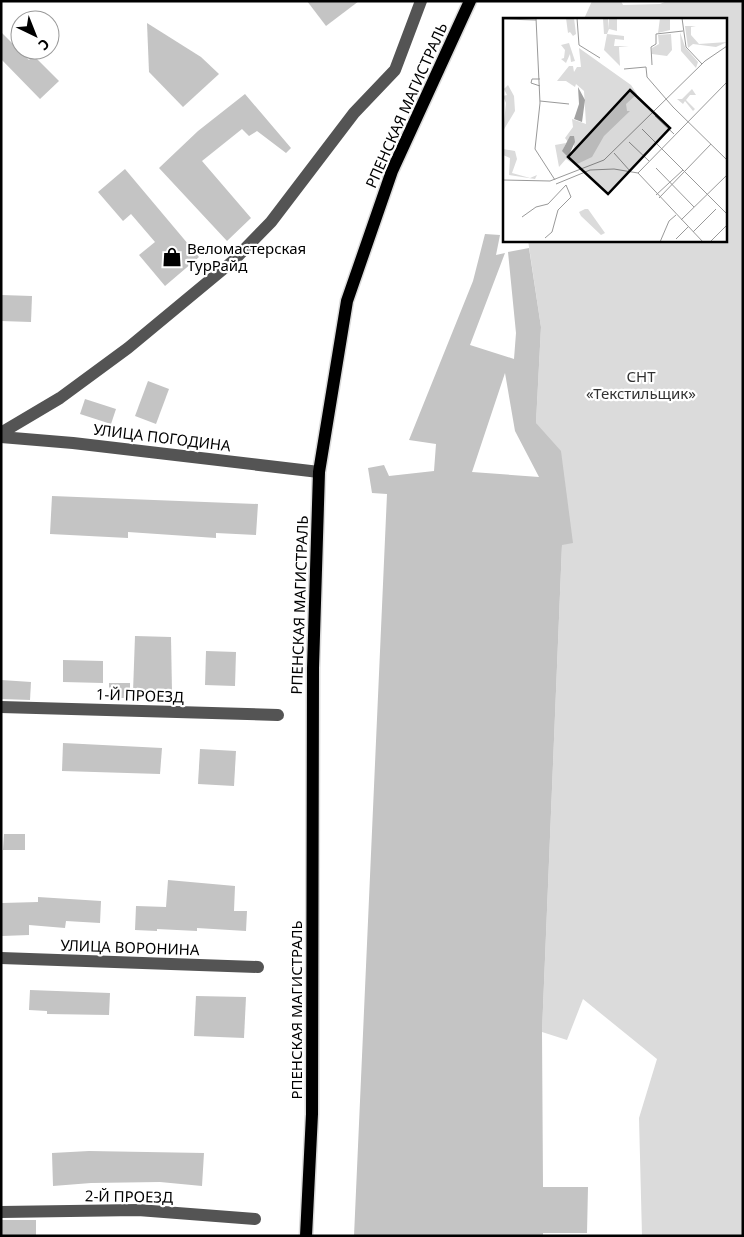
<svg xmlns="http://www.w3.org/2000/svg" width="744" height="1237" font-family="'Noto Sans',sans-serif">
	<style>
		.green { fill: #dbdbdb }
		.building { fill: #c4c4c4; fill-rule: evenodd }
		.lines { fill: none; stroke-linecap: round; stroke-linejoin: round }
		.major-casing { stroke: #dbdbdb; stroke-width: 15 }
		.minor { stroke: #545454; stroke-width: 12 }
		.major { stroke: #000; stroke-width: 12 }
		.labels { text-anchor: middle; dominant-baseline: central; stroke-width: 4.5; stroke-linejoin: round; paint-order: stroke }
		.street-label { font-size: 15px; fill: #000; stroke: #fff }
		.poi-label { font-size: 15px; fill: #000; stroke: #fff; text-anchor: start }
		.park-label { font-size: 15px; fill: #323232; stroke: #fff }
		.inset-road { fill: none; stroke: #999; stroke-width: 1 }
		.view { fill: #000; fill-opacity: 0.15; stroke: #000; stroke-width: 2.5 }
		.inset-edge { fill: none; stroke: #000; stroke-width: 2.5 }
	</style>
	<rect width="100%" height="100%" fill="#fff"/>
	<polygon class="green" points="592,1 621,1 623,5 660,4 667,1 741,1 743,9 743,1236 642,1236 639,1118 657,1059 583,999 567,1040 542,1032 562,545 536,423 541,327 528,240 725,240 725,19 584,19"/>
	<g class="building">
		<polygon points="307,1 359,1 326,26"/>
		<polygon points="147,23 201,57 219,74 183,107 149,72"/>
		<polygon points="1,32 29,60 33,55 59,81 40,99 1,59"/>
		<polygon points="245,94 291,148 286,153 257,131 249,136 242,129 202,161 251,218 227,241 159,168 198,131"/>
		<polygon points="125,169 199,257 165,286 139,255 155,242 131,214 123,221 98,192"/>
		<path d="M485,234L500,235L496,255L505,253L470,345L514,359L516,333L508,252L529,248L541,327L536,423L561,451L573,543L562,545L542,1032L543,1187H588L587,1233H543V1236H354L387,494L372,493L368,468L384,465L389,476L434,471L436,444L409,440L473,281ZM505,373L515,431L539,477L472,472Z"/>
		<polygon points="1,295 32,296 31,322 1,321"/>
		<polygon points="148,381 169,389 156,424 135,416"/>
		<polygon points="85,399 116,409 111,424 80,414"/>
		<polygon points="52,496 258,504 256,535 216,533 216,538 128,532 128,538 50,534"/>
		<polygon points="135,636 171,637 172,692 133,692"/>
		<polygon points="206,651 236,652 235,686 205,685"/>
		<polygon points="63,660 103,661 103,683 63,682"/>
		<polygon points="1,680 31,682 30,700 1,699"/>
		<rect x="109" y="683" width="21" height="15"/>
		<polygon points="63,743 162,748 160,774 62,771"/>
		<polygon points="200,749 236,751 234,786 198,784"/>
		<polygon points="4,834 25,834 25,850 3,850"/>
		<polygon points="168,880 235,886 234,911 247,911 246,931 197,928 197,931 157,929 157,931 135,930 136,906 166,907"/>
		<polygon points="38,897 101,901 100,923 66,921 65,928 29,925 29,935 2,936 2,903 38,902"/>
		<polygon points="30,990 110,993 109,1015 47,1014 47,1011 29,1010"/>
		<polygon points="196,996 246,997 244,1038 194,1036"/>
		<polygon points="89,1151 204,1153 202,1186 160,1182 91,1183 53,1186 52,1153"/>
		<rect x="1" y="1220" width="35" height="16"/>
	</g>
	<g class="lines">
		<defs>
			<polyline id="major" points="306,1236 312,1114 313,668 319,472 347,301 392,171 470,1"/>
		</defs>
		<use href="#major" class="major-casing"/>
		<g class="minor">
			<polyline points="1,433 60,398 128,348 233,261 271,222 354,113 395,70 421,1"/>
			<polyline points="1,437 73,443 319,472"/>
			<polyline points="1,707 278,715"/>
			<polyline points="1,958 258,967"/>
			<polyline points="1,1212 138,1210 255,1219"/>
		</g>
		<use href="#major" class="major"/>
	</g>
	<defs>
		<symbol id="shop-bare" viewBox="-9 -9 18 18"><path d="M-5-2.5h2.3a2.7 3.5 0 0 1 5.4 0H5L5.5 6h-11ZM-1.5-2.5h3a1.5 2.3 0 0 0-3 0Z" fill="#000" stroke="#fff" stroke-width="2.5" paint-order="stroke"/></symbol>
	</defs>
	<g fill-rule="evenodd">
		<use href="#shop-bare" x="158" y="243" width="28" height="28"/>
	</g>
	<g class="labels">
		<g class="street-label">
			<text transform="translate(406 105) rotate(-66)">РПЕНСКАЯ МАГИСТРАЛЬ</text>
			<text transform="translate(162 437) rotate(7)">УЛИЦА ПОГОДИНА</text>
			<text transform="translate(299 605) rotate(-88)">РПЕНСКАЯ МАГИСТРАЛЬ</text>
			<text transform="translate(140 695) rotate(2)">1-Й ПРОЕЗД</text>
			<text transform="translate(130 947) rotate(2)">УЛИЦА ВОРОНИНА</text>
			<text transform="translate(296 1010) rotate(-90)">РПЕНСКАЯ МАГИСТРАЛЬ</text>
			<text transform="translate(129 1196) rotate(1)">2-Й ПРОЕЗД</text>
		</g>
		<g class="poi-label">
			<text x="187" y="248">Веломастерская<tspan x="187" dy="17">ТурРайд</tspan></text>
		</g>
		<g class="park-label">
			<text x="641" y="376">СНТ<tspan x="641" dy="17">«Текстильщик»</tspan></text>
		</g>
	</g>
	<g transform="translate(503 18)">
		<rect width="224" height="224" fill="#fff"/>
		<path d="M63,0H71L73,16L70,18L67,14L65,15ZM105,0L106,11V0H114V13L106,11L104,16L121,18V22L112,21L111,28H126L116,29L117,48L101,32L104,16H101L100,1ZM157,0H167V12L155,15ZM182,8H193L188,9V17L196,26L224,24L213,29L190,26L185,30ZM177,14L182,29L195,44L193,50L178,33ZM168,16L169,32L164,38L149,36V30L156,26L155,17ZM66,25L72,43L68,44L67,36L63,45L58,41L61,40L62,32L58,27ZM76,30L128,67L134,76L123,86L124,93H127L101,118L89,139L72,147L63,141L56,149L52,127L63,125L60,132L68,134L71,129V118L65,124L62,120L70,109L69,101L83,106L81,73L73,66L72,69L63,63H54L66,48H70L71,54L74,49H78ZM5,67L11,78L12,93L0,113L3,85L0,78L4,77L1,71ZM189,71L193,77H187L183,82L192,91L190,93L182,83L180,86L174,81H179ZM0,131L12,133L14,141L9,155L27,160L34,157L32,161L6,157L7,140L0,137ZM82,191H85L102,215L98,217L78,198L76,194Z" fill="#dbdbdb"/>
		<path d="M75,69L82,82L79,104L71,101L76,86ZM67,118H71L72,124L65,139L59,133Z" fill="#a2a2a2"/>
		<path class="inset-road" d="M33,0L37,85L32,131L52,162M74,0L76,27L97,40M179,0L183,29L199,46M0,1L33,2M149,47L148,29L153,26V16L180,13M121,51L143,49L144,59L170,89L224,142M37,61H29L28,65L37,68M37,83L66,86M152,98L171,116M139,111L224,196M126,124L146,143M111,135L127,153M153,150L191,189M135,155L224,64M135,155L200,224M0,162L47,163L101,142L202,43L224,28M53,166L87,152L111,151L135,155M153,177L180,152M156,180L208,126M19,199L33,189L45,186L63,167L68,179L55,192L49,214L42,220M178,202L224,157M190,214L213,191M173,221L185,209M157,224L166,203L173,197M207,224L224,207"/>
		<path class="view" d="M127,72L167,110L105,176L65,139Z"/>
		<rect width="224" height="224" class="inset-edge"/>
	</g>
	<rect width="744" height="1237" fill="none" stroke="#000000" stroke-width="5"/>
	<g transform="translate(35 35) rotate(137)"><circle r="24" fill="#ffffff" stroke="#999999"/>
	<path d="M0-4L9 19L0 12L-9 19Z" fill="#000000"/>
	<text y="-8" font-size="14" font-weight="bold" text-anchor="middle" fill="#000000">С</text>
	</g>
</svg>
